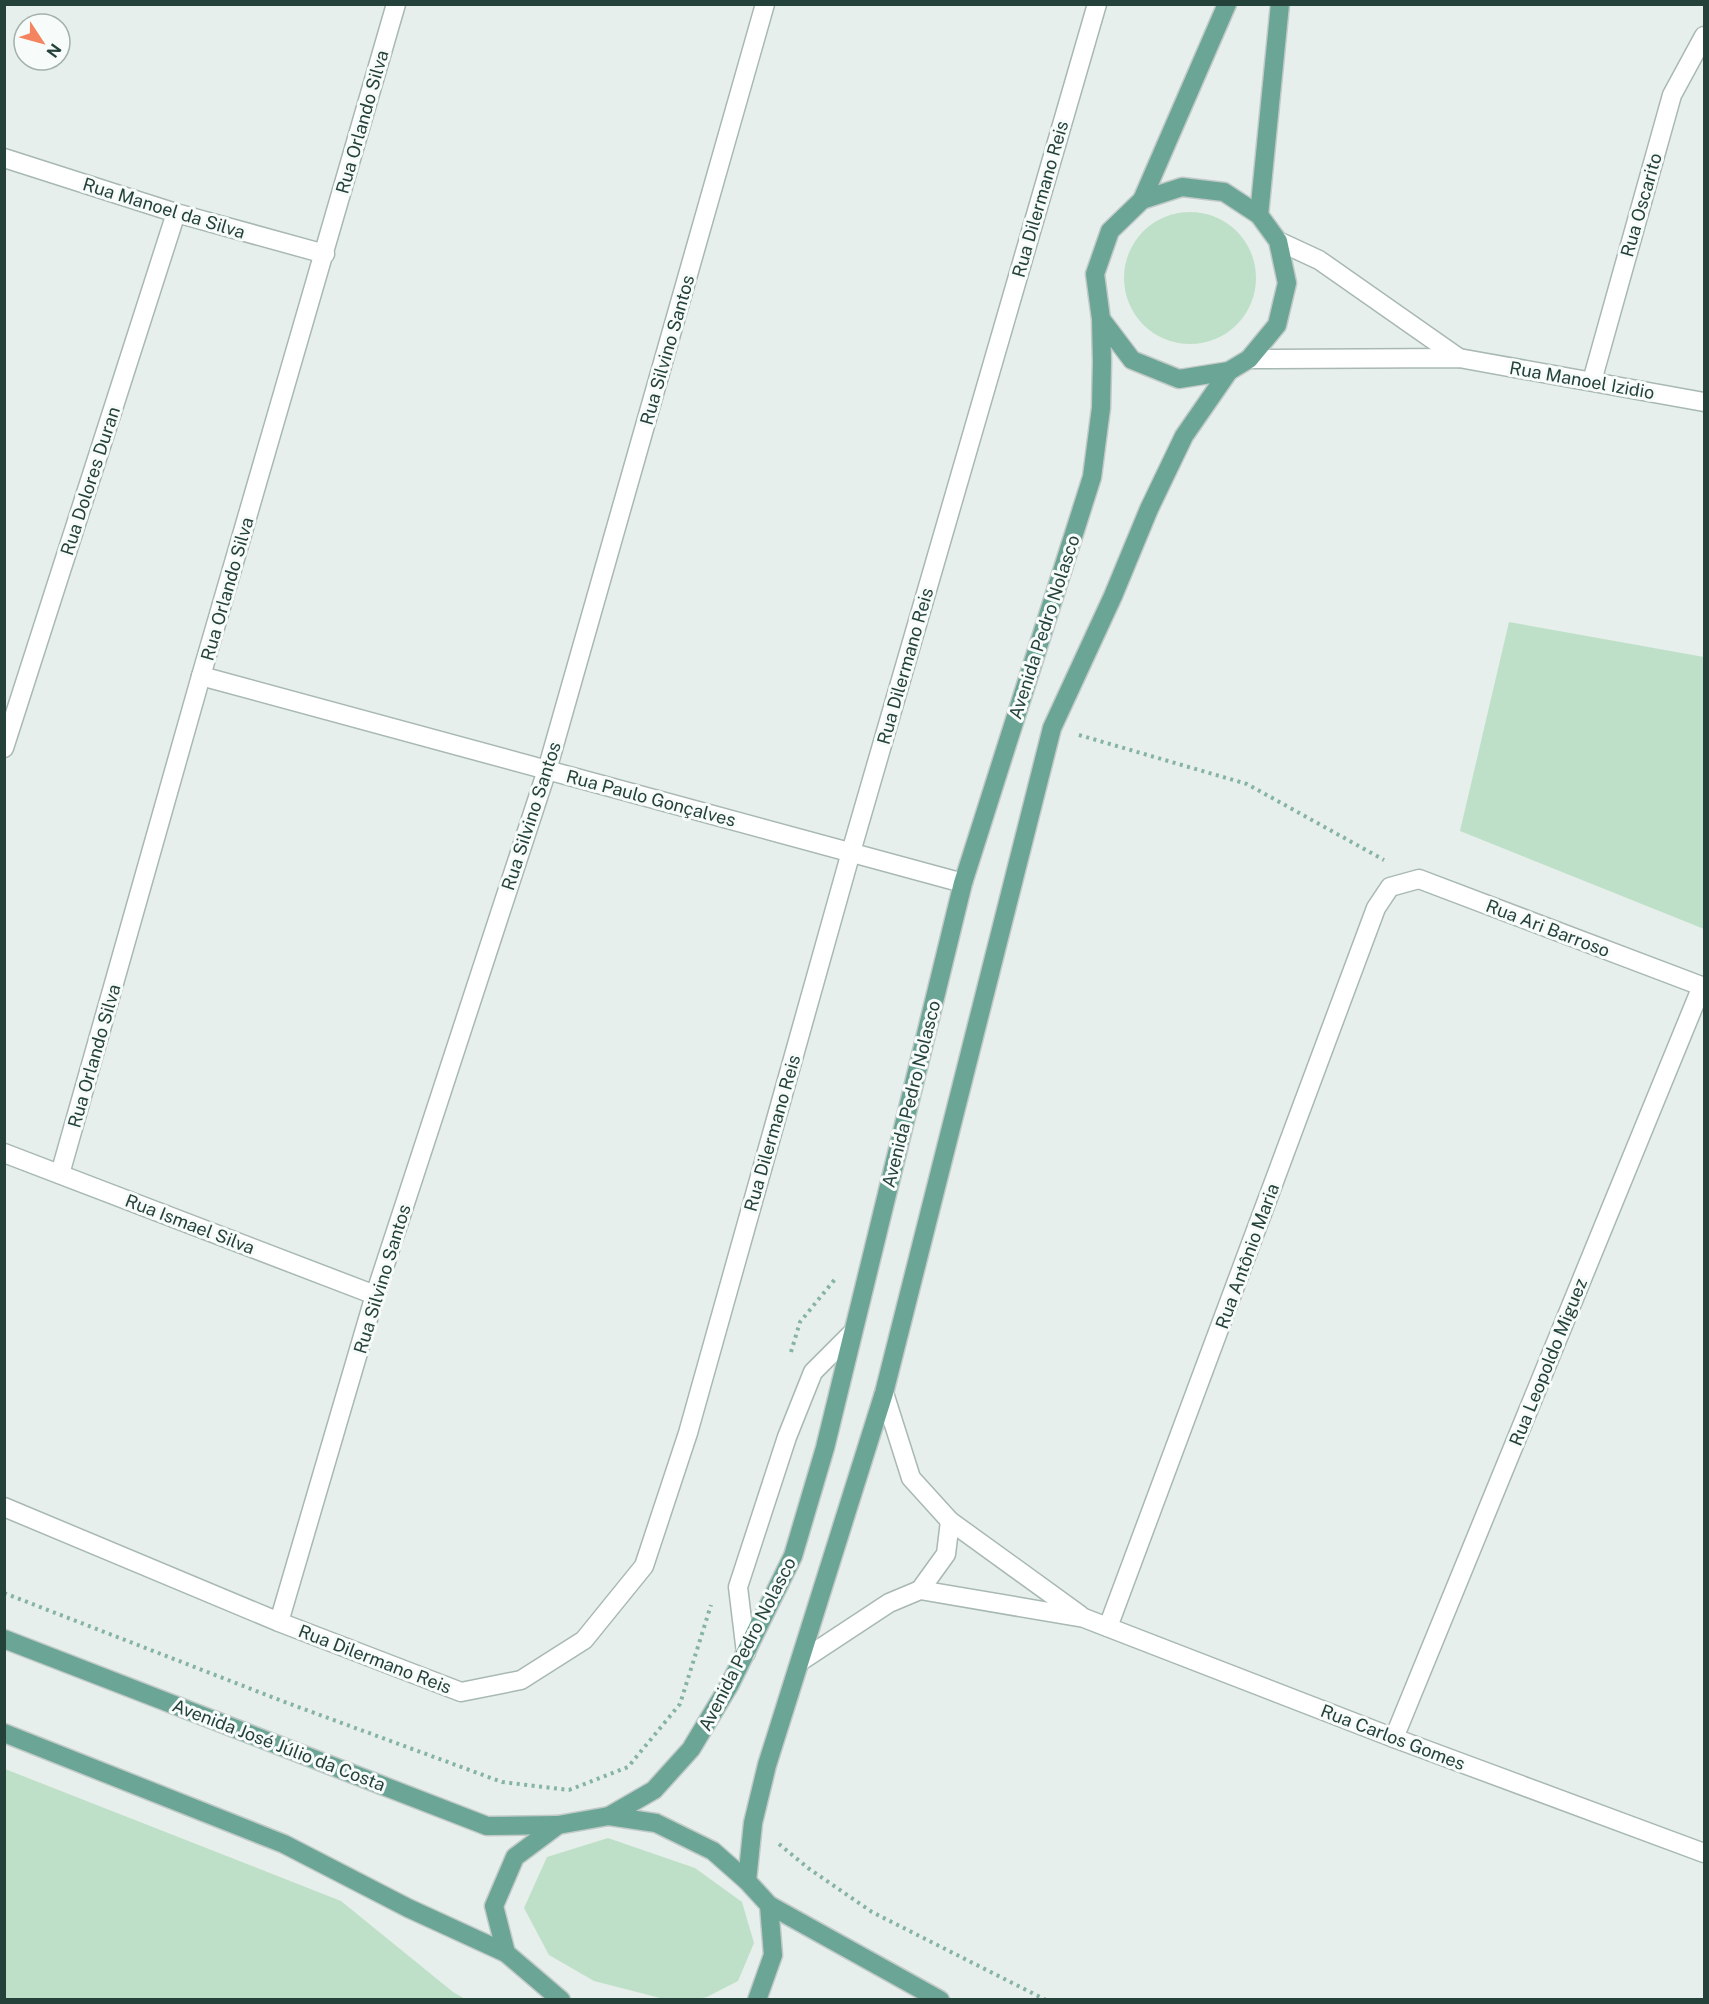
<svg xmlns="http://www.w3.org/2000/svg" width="1709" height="2004" font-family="'Public Sans',sans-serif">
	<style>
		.green { fill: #bfe0c8 }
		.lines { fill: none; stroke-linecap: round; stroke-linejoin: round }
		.minor-casing { stroke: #a8b8b2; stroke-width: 21 }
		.major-casing { stroke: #c2cac8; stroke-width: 21 }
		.path { stroke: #86b3a5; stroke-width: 4; stroke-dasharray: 3 4.5; stroke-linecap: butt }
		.minor { stroke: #fff; stroke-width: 18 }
		.major { stroke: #6aa596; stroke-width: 18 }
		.labels { text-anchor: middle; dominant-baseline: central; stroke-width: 6; stroke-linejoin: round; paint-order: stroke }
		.street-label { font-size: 18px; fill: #24423a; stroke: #f7fbf9 }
	</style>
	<rect width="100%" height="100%" fill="#e6efeb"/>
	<g class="green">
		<circle cx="1190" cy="278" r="66"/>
		<polygon points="1509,622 1704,657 1704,929 1460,831"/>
		<polygon points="5,1769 341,1901 453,1992 465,1999 5,1999"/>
		<polygon points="608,1838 695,1868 742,1902 754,1943 738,1981 707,1997 692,2000 664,1999 594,1981 549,1955 524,1908 547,1857"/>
	</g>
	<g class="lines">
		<defs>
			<g id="minor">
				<polyline points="4,158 176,213 325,254"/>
				<polyline points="1278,241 1319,260 1459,358"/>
				<polyline points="1249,359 1459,358 1704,402"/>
				<polyline points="1592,381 1672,95 1704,36"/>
				<polyline points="201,676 963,883"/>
				<polyline points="4,748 176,213"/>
				<polyline points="4,1153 375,1295"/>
				<polyline points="60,1174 201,676 396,4"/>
				<polyline points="884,1393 911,1478 950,1521 1080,1615"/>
				<polyline points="4,1507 279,1622 461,1692 521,1680 584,1640 644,1566 688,1433 851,852 1097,4"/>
				<polyline points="920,1590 946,1554 950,1521"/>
				<polyline points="279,1622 375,1295 547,770 765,4"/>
				<polyline points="1108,1627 1376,908 1390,887 1419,879 1704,987"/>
				<polyline points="746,1653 738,1587 787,1437 813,1372 853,1332"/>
				<polyline points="801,1661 889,1603 920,1590 1084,1618 1394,1738 1704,1853"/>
				<polyline points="1394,1738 1702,986"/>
			</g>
			<g id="major">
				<polyline points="1142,200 1227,4"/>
				<polyline points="1259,215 1280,4"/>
				<polyline points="4,1639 487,1826 558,1825"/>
				<polyline points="4,1733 284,1844 408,1908 506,1953"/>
				<polyline points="609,1816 654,1790 691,1749 730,1684 793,1556 825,1448 963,883 1092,477 1101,408 1102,362 1101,319 1095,274 1110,231 1142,200 1182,187 1224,192 1259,215 1278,241 1287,283 1277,325 1249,359 1229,371 1179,379 1132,360 1101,319"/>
				<polyline points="747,1881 753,1823 767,1765 884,1393 1052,728 1113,596 1149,509 1184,436 1229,371"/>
				<polyline points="769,1905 940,2000"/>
				<polyline points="561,2000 506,1953 494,1906 515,1857 558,1825 609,1816 656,1823 713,1851 747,1881 769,1905 773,1955 757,2000"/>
			</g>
		</defs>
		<use href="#minor" class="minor-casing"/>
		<use href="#major" class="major-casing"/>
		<g class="path">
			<polyline points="1079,735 1247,784 1384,860"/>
			<polyline points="791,1352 800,1322 836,1278"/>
			<polyline points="4,1593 282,1701 502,1782 569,1790 628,1767 680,1704 711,1605"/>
			<polyline points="779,1844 808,1868 872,1912 1046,2000"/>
		</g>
		<use href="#minor" class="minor"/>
		<use href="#major" class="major"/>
	</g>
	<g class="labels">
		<g class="street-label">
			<text transform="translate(362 122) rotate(-74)">Rua Orlando Silva</text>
			<text transform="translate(1040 199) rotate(-74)">Rua Dilermano Reis</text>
			<text transform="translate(1641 205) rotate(-74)">Rua Oscarito</text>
			<text transform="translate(164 208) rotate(17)">Rua Manoel da Silva</text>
			<text transform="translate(667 350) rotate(-74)">Rua Silvino Santos</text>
			<text transform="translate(1582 380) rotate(10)">Rua Manoel Izidio</text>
			<text transform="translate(90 481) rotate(-72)">Rua Dolores Duran</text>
			<text transform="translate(227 589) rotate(-74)">Rua Orlando Silva</text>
			<text transform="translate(1044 627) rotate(-72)">Avenida Pedro Nolasco</text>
			<text transform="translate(905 666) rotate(-74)">Rua Dilermano Reis</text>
			<text transform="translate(651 798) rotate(15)">Rua Paulo Gonçalves</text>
			<text transform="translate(531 816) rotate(-72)">Rua Silvino Santos</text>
			<text transform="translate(1548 928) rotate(21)">Rua Ari Barroso</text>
			<text transform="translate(94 1056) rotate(-74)">Rua Orlando Silva</text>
			<text transform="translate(911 1094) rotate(-76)">Avenida Pedro Nolasco</text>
			<text transform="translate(772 1133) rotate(-74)">Rua Dilermano Reis</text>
			<text transform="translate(190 1224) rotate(21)">Rua Ismael Silva</text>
			<text transform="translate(1247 1256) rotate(-70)">Rua Antônio Maria</text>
			<text transform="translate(382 1279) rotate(-73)">Rua Silvino Santos</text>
			<text transform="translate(1548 1362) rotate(-68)">Rua Leopoldo Miguez</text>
			<text transform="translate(747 1644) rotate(-63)">Avenida Pedro Nolasco</text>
			<text transform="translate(375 1659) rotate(21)">Rua Dilermano Reis</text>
			<text transform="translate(1393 1737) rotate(21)">Rua Carlos Gomes</text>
			<text transform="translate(279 1745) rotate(21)">Avenida José Júlio da Costa</text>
		</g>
	</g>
	<rect width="1709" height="2004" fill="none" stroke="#24423a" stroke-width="12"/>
	<g transform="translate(42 42) rotate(126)"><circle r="28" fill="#f7fbf9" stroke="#a3b1ad" stroke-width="1.5"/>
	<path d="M0-4.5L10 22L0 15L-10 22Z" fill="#f4845f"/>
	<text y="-9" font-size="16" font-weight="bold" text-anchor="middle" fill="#24423a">N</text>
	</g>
</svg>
